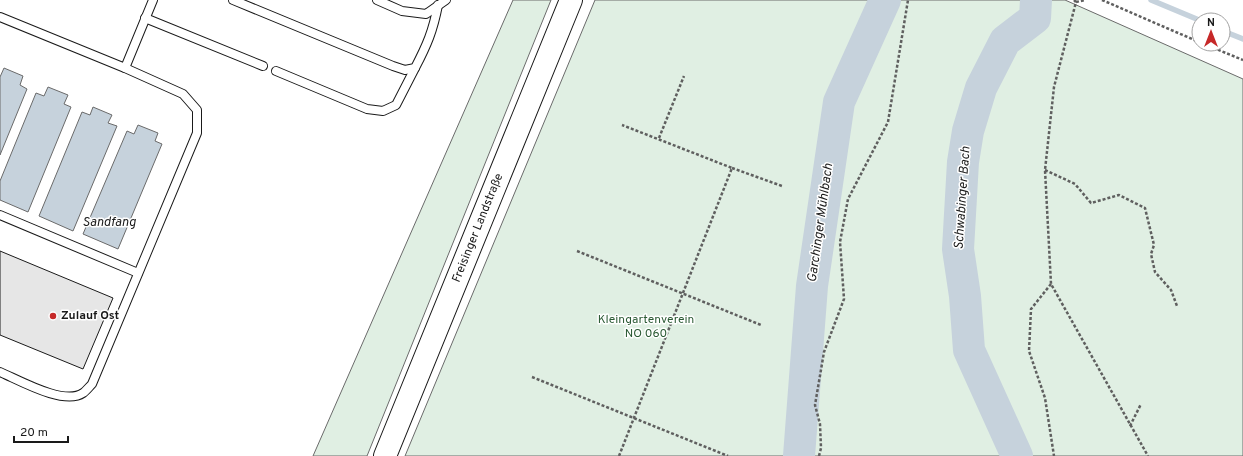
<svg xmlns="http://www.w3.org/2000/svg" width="1243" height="456" font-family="Overpass,sans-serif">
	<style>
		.green { fill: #e0efe3; stroke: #6a6a6a }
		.water { fill: #c6d2dc; stroke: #6a6a6a }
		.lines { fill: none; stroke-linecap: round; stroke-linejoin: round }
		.stream { stroke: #c6d2dc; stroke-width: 5.5 }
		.river { stroke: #c6d2dc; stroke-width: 32 }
		.building { fill: #e6e6e6; stroke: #1a1a1a }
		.lane-casing { stroke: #1a1a1a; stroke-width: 10 }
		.secondary-casing { stroke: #1a1a1a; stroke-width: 24 }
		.path { stroke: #5f5f5f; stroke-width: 2.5; stroke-dasharray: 3 2; stroke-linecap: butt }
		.lane { stroke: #fff; stroke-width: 8 }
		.secondary { stroke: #fff; stroke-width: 22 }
		.poi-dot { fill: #c62828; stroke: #fff; stroke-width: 1.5 }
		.labels { text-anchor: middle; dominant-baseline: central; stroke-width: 3; stroke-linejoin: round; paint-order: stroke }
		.street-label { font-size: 12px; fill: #1a1a1a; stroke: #fff }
		.poi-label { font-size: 12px; font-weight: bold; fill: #1a1a1a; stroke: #fff; text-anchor: start }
		.park-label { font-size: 12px; fill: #2b5a34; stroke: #fff }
		.water-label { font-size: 13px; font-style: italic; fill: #1a1a1a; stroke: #fff }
	</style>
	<rect width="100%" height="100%" fill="#fff"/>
	<g class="green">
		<polygon points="513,0 551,0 367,456 313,456"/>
		<polygon points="595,0 1065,0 1243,79 1243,456 405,456"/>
	</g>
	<g class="water">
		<polygon points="4,68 23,76 20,85 27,89 0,155 0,77"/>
		<polygon points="48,87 68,95 64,104 71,107 28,212 0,200 0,181 36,93 44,96"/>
		<polygon points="93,107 112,115 108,123 117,126 73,231 39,216 82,112 90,115"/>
		<polygon points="138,125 158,133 155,141 162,144 118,249 83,234 127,131 134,134"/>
	</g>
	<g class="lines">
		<g class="stream">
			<polyline points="1151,0 1199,20"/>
			<polyline points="1223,31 1243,39"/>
		</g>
		<g class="river">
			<polyline points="799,456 812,286 839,102 885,0"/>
			<polyline points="1017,456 969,350 965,296 958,249 963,162 968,131 981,88 1005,41 1035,18 1036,0"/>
		</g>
	</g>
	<polygon class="building" points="0,251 113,298 83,369 0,335"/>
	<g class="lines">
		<defs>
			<g id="lane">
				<path d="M233,0L393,66L405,70L415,68C427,45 433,31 438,5"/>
				<polyline points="377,0 402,11 426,14 446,0"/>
				<path d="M0,17L125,68L183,94L197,110V133L92,384C89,387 86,391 83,393C64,406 19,380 0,372"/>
				<polyline points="145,18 263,66"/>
				<polyline points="125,68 153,0"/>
				<polyline points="276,71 367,109 383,111 396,105 415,68"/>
				<polyline points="0,215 138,273"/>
			</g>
			<polyline id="secondary" points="385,456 571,0"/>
		</defs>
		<use href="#lane" class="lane-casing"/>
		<use href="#secondary" class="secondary-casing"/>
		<g class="path">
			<polyline points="1074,0 1076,2 1054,87 1045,170 1051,284 1148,456"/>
			<polyline points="1102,0 1199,42"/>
			<polyline points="1076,2 1085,0"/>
			<polyline points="1204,44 1243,60"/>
			<polyline points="659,138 684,76"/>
			<polyline points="732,168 782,186"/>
			<polyline points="1045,170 1075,184 1091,203 1119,195 1145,208 1154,245 1151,254 1155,272 1171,290 1177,306"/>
			<polyline points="577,251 761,325"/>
			<polyline points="1051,284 1031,309 1029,351 1045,398 1054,456"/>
			<polyline points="532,377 728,456"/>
			<polyline points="1130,426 1141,404"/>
			<polyline points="619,456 732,168 622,125"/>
			<polyline points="819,456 821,448 820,424 815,405 824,352 844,299 840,242 848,199 888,122 908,0"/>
		</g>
		<use href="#lane" class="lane"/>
		<use href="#secondary" class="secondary"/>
	</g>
	<circle class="poi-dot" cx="53" cy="316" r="4"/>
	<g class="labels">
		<g class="street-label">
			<text transform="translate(478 228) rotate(-68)">Freisinger Landstraße</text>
		</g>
		<g class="poi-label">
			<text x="61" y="316">Zulauf Ost</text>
		</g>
		<g class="park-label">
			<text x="646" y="320">Kleingartenverein<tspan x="646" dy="14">NO 060</tspan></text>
		</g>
		<g class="water-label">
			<text transform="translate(963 198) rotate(-86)">Schwabinger Bach</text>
			<text x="109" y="223">Sandfang</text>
			<text transform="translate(821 223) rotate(-82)">Garchinger Mühlbach</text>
		</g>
	</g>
	<g transform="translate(1211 32)"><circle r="19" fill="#ffffff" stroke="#a3a3a3"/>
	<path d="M0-3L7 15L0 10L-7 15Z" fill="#c62828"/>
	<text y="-6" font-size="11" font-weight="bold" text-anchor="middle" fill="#1a1a1a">N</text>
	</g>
	<path d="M14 436v6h54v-6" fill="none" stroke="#1a1a1a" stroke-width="2"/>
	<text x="20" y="436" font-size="12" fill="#1a1a1a" stroke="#ffffff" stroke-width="3" paint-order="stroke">20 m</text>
</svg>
